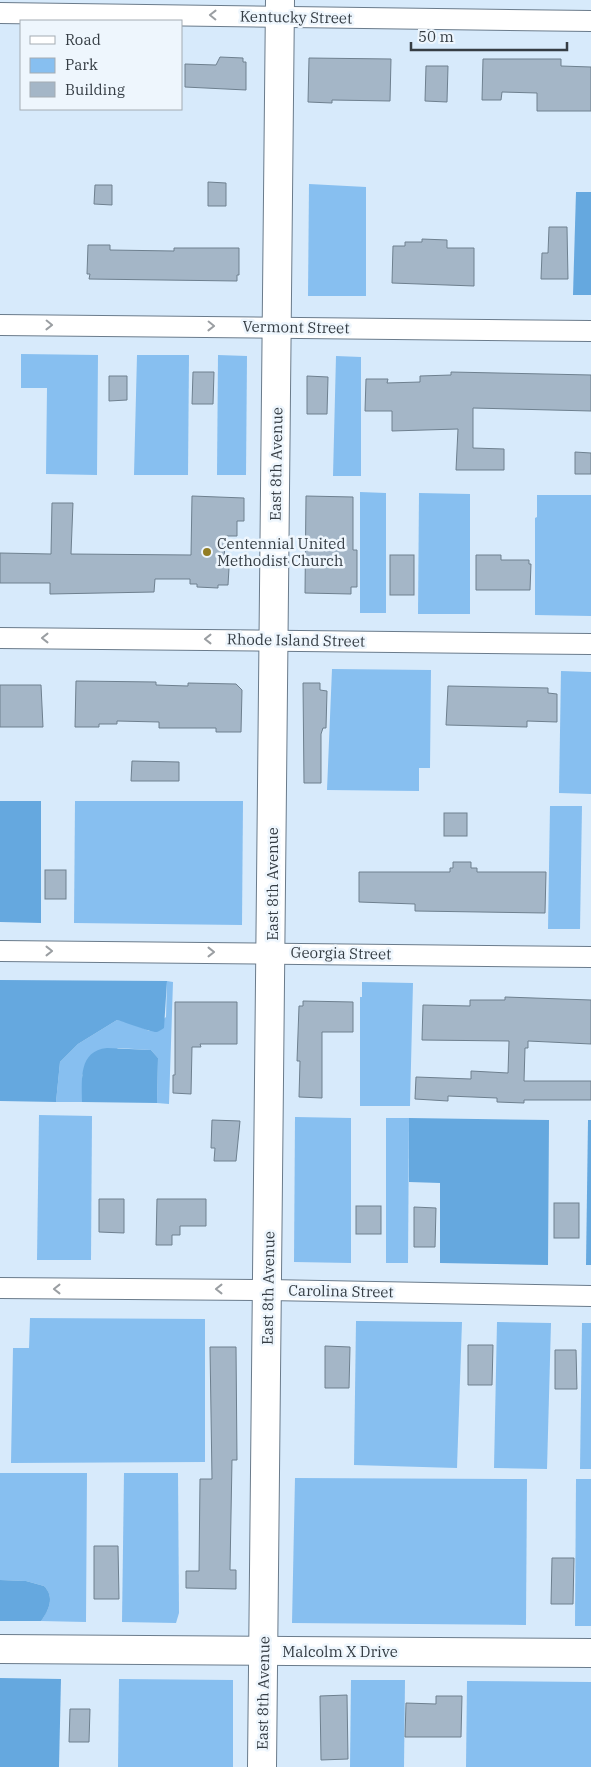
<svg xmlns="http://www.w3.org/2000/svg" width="591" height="1767" font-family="'IBM Plex Serif',serif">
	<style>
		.green { fill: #87bff0 }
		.forest { fill: #65a8df }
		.building { fill: #a4b6c7; stroke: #6e808f }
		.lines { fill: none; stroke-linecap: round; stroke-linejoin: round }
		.street-casing { stroke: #6a7b8b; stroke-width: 22 }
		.secondary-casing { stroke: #6a7b8b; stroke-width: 30 }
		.street { stroke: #fff; stroke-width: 20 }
		.secondary { stroke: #fff; stroke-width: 28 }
		.oneway { stroke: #9a9ea2 }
		.poi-dot { fill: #927d24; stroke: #eef6fd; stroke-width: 2 }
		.labels { text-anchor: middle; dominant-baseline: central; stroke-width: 5; stroke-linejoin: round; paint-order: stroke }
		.street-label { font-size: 15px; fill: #353d44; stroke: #eef6fd }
		.poi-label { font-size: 15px; fill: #353d44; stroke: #eef6fd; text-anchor: start }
	</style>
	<rect width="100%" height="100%" fill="#d7eafb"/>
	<g class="green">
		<polygon points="309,184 366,187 366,296 308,296"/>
		<polygon points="21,354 98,355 97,475 46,474 47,388 21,388"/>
		<polygon points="137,355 189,355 188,475 134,475"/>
		<polygon points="218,355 247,356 246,475 217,475"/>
		<polygon points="336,356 361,357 361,476 333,476"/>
		<polygon points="360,492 386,493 386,613 360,613"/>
		<polygon points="419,493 470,494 470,614 418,614"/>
		<polygon points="537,495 591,495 591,616 535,615 535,518 537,517"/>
		<polygon points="332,669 431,670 430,768 419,768 419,791 327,790"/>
		<polygon points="561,671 591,672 591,794 559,793"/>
		<polygon points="75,801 243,801 242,925 74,923"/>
		<polygon points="550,806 582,806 580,929 548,929"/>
		<polygon points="167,981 173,982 169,1104 157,1103 158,1058 151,1050 118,1048 82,1075 82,1102 56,1102 60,1062 78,1044 117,1020 133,1023 149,1031 166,1017"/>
		<polygon points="362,982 413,983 410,1106 360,1106 360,997 362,997"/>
		<polygon points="39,1115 92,1116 91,1260 37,1260"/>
		<polygon points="295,1117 351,1118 351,1263 294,1262"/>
		<polygon points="386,1118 409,1118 408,1263 386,1263"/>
		<polygon points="30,1318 205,1319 205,1462 11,1463 13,1348 29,1348"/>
		<polygon points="356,1321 462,1322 457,1468 354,1465"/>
		<polygon points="497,1322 551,1323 547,1469 494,1468"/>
		<polygon points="582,1323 591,1323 591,1469 580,1469"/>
		<path d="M0,1473H87L86,1622L41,1621C49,1610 55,1597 44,1586L26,1581L0,1580Z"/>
		<polygon points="124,1473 178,1473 179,1613 176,1623 122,1622"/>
		<polygon points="295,1478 527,1479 526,1625 292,1623"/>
		<polygon points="576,1479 591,1479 591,1626 575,1626"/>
		<polygon points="119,1679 233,1680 233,1767 118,1767"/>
		<polygon points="351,1680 405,1680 404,1767 350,1767"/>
		<polygon points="467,1681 591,1682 591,1767 466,1767"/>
	</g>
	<g class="forest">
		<polygon points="576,192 591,192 591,295 573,295"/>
		<polygon points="0,801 41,801 41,923 0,922"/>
		<path d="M0,980L167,981L164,1028C162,1029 160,1031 157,1032C153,1033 125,1022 117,1020L78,1044L60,1062L56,1102L0,1101Z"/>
		<path d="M107,1048L151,1050L158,1058L157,1103L82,1102C82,1080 78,1051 107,1048Z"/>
		<polygon points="409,1118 549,1120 548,1265 440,1263 440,1183 409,1182"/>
		<polygon points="588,1120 591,1120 591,1265 586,1265"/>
		<path d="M0,1580L26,1581L44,1586C55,1597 49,1610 41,1621H0Z"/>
		<polygon points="0,1678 61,1679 59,1767 0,1767"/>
	</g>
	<g class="building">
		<polygon points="220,57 243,58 243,62 246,62 246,90 185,87 185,64 216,65"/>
		<polygon points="309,58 391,59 390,101 332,100 332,103 308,102"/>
		<polygon points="483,59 561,59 561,66 591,67 591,111 537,111 537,93 502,92 501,100 482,100"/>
		<polygon points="426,66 448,66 447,102 425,101"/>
		<polygon points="208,182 226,183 226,206 208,206"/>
		<polygon points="95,185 112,185 112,205 94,204"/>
		<polygon points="549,227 567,227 568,279 541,279 542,253 548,253"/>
		<polygon points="422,239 447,240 447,248 474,248 474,286 392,283 393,246 405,246 405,242 422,242"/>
		<polygon points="88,245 110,245 110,250 174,251 174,248 239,248 239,275 237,275 237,281 89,279 90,274 87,274"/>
		<polygon points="193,372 214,372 213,404 192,404"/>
		<polygon points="451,372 591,375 591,411 473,408 473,448 504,449 504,470 456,470 458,429 392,431 392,411 365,411 366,379 388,379 387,383 420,382 420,376 451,375"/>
		<polygon points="109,376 127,376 127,400 109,401"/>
		<polygon points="307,376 328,377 327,414 307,414"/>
		<polygon points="575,452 591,453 591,474 575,474"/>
		<polygon points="192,496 244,498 244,521 237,521 237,536 225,536 224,567 229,568 228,585 218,585 218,588 197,587 197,584 190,584 190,579 155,579 154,592 50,594 50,583 0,583 0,553 51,554 52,503 73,503 71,554 191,555"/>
		<polygon points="306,496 353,497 353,550 357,550 357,587 351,587 351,594 305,593"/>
		<rect x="390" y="555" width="24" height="40"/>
		<polygon points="476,555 501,555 501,560 529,560 529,564 531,564 530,590 476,590"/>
		<polygon points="76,681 156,682 156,685 188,686 188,683 236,684 242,690 241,732 216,732 216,728 159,728 159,722 117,721 117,724 99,724 99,727 75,727"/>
		<polygon points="303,683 320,683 320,690 327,691 326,728 323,728 321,734 321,783 304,783"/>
		<polygon points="0,685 41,685 43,727 0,727"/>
		<polygon points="448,686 548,688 548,693 557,694 557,722 527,721 527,727 446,725"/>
		<polygon points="132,761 179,762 179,781 131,781"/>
		<rect x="444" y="813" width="23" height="23"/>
		<polygon points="453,862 471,862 471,868 477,868 477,872 546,872 545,913 415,911 415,904 359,902 359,872 450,872 450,868 453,868"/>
		<rect x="45" y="870" width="21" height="29"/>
		<polygon points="505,997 591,1000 591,1044 528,1041 528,1048 525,1048 524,1081 591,1081 591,1100 524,1100 524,1103 497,1102 497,1098 448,1096 448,1101 415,1099 416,1077 471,1079 471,1071 508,1073 509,1041 422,1040 423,1005 470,1006 470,1000 505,1000"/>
		<polygon points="303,1001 353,1002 353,1032 322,1032 322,1098 299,1097 300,1061 297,1061 299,1006 303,1006"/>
		<polygon points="175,1002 237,1002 237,1044 200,1044 201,1047 192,1047 191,1094 173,1093 173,1075 175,1075"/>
		<polygon points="212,1120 240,1121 236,1161 214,1161 215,1148 211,1148"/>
		<polygon points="99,1199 124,1199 124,1233 99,1232"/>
		<polygon points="157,1199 206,1199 206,1226 180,1226 180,1235 172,1235 172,1245 156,1245"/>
		<rect x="554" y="1203" width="25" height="35"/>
		<rect x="356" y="1206" width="25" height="28"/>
		<polygon points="414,1207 436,1208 435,1247 414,1247"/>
		<polygon points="468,1345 493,1345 492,1385 468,1385"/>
		<polygon points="325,1346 350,1347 349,1388 325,1388"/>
		<polygon points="210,1347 236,1347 237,1460 232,1460 230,1570 236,1570 236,1589 186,1588 186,1571 199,1571 200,1479 212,1479"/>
		<polygon points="555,1350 576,1350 577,1389 555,1389"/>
		<polygon points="94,1546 118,1546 119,1599 94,1599"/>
		<polygon points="552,1558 574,1558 573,1604 551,1604"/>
		<polygon points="347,1695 348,1759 321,1760 320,1696"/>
		<polygon points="436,1696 462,1696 461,1737 405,1737 406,1703 436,1704"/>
		<polygon points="70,1709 90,1709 89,1742 69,1742"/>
	</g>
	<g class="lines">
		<defs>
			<g id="street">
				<polyline points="0,13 591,21"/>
				<polyline points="0,325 591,331"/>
				<polyline points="0,638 591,644"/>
				<polyline points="0,951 591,957"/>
				<polyline points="0,1288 268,1290 591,1296"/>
			</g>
			<g id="secondary">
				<polyline points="0,1649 591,1653"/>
				<polyline points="262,1767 280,0"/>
			</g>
		</defs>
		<use href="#street" class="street-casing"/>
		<use href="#secondary" class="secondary-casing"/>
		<use href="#street" class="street"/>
		<use href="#secondary" class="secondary"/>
	</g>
	<defs><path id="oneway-chevron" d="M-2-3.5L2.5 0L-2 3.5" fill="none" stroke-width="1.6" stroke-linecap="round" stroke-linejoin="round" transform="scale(1.25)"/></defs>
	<g class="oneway">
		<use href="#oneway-chevron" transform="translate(213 15) rotate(-179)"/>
		<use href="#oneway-chevron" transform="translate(49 325) rotate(1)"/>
		<use href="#oneway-chevron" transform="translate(211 326) rotate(1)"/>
		<use href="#oneway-chevron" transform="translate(45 638) rotate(-180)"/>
		<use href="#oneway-chevron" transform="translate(208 639) rotate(-180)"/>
		<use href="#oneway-chevron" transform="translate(49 951)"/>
		<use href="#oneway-chevron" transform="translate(211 952)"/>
		<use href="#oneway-chevron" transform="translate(57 1289) rotate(-180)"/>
		<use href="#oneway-chevron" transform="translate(219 1289) rotate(-180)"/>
	</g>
	<circle class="poi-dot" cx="207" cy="552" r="5"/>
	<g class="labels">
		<g class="street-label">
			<text transform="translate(296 17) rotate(1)">Kentucky Street</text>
			<text transform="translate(296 327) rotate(1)">Vermont Street</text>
			<text transform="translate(276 464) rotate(-89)">East 8th Avenue</text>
			<text transform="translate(296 640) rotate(1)">Rhode Island Street</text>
			<text transform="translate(272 884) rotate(-90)">East 8th Avenue</text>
			<text transform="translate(341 953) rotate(1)">Georgia Street</text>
			<text transform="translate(268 1288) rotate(-89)">East 8th Avenue</text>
			<text transform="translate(341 1291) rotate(1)">Carolina Street</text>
			<text x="340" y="1651">Malcolm X Drive</text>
			<text transform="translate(263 1693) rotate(-89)">East 8th Avenue</text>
		</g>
		<g class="poi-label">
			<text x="217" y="543">Centennial United<tspan x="217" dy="17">Methodist Church</tspan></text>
		</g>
	</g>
	<rect x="20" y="20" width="162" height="90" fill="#eef6fd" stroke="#a4acb3"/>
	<rect x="30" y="36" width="25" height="8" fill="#ffffff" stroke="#a4acb3"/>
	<text x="65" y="45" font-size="15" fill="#353d44">Road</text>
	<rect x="30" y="58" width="25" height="15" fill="#87bff0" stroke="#a4acb3"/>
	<text x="65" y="70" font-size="15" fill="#353d44">Park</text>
	<rect x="30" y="82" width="25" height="15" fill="#a4b6c7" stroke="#a4acb3"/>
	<text x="65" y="95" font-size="15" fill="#353d44">Building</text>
	<path d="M411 42v8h156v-8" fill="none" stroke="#353d44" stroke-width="2.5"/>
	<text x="418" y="42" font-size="15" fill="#353d44" stroke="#eef6fd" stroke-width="4" paint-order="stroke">50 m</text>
</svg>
